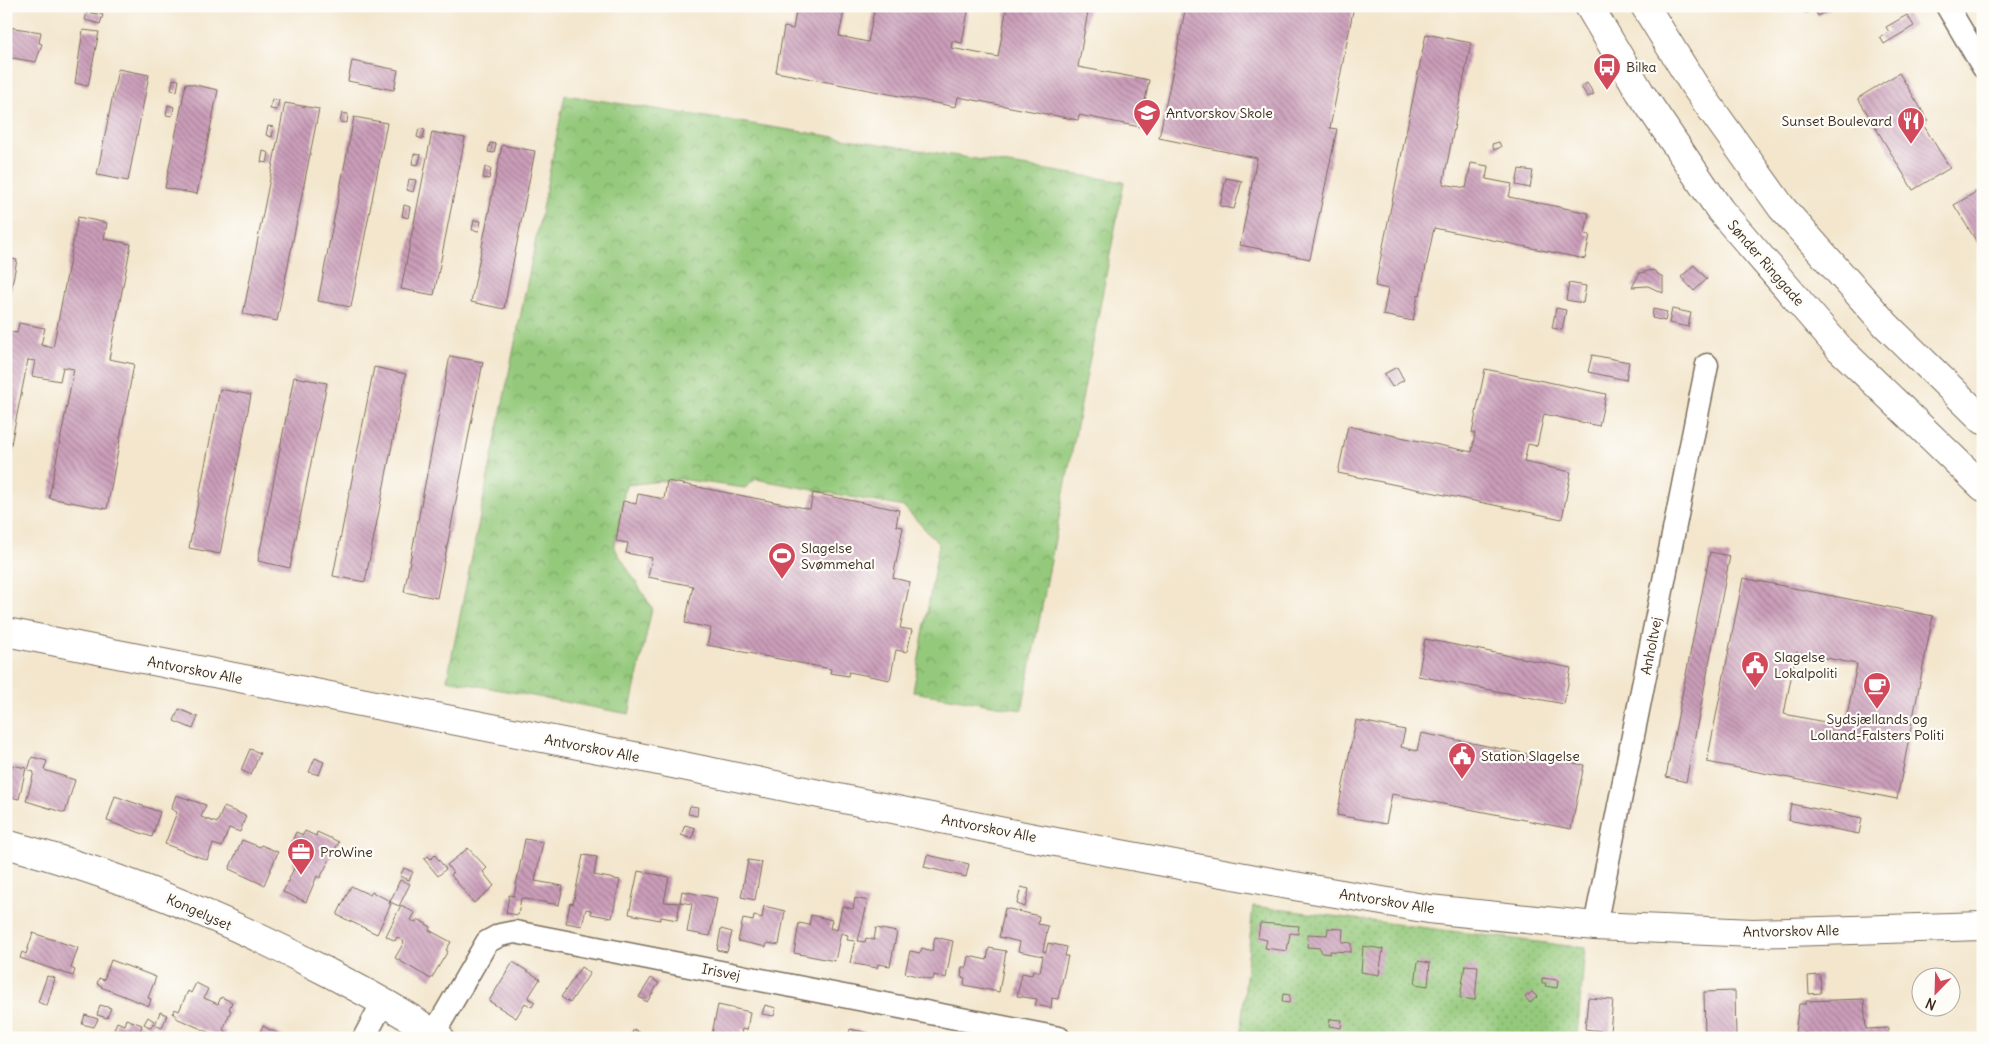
<svg xmlns="http://www.w3.org/2000/svg" width="1989" height="1044" font-family="Delius,sans-serif">
	<style>
		.park { fill: url(#park-crowns); stroke: #687a4c }
		.garden { fill: url(#garden-dots); stroke: #687a4c }
		.building { fill: url(#building-back-hatch); fill-rule: evenodd }
		.lines { fill: none; stroke-linecap: round; stroke-linejoin: round }
		.minor-casing { stroke: #7b6c5b; stroke-width: 25 }
		.tertiary-casing { stroke: #7b6c5b; stroke-width: 30 }
		.minor { stroke: #fff; stroke-width: 22 }
		.tertiary { stroke: #fff; stroke-width: 28 }
		.labels { text-anchor: middle; dominant-baseline: central; stroke-width: 4.5; stroke-linejoin: round; paint-order: stroke }
		.poi-label { font-size: 14px; fill: #3b2a1e; stroke: #fdfcf7; text-anchor: start }
		.street-label { font-size: 14px; fill: #3b2a1e; stroke: #fdfcf7 }
	</style>
	<defs>
		<pattern id="park-crowns" width="20" height="18" patternUnits="userSpaceOnUse" patternTransform="scale(1.25)"><rect width="20" height="18" fill="#94c97b"/><path d="M2 6a3 3 0 1 1 6 0M12 15a3 3 0 1 1 6 0" fill="none" stroke="#7aa364"/></pattern>
		<pattern id="garden-dots" width="8" height="8" patternUnits="userSpaceOnUse" patternTransform="scale(1.25)"><rect width="8" height="8" fill="#94c97b"/><path d="M2 2h.1M6 6h.1" fill="none" stroke="#7aa364" stroke-width="1.8" stroke-linecap="round"/></pattern>
		<pattern id="building-back-hatch" width="6" height="6" patternUnits="userSpaceOnUse" patternTransform="scale(1.25)"><rect width="6" height="6" fill="#ca9db9"/><path d="M-1 5l2 2M0 0l6 6M5-1l2 2" fill="none" stroke="#a58096"/></pattern>
	</defs>
	<rect width="100%" height="100%" fill="#fdfcf7"/>
	<filter id="ink" filterUnits="userSpaceOnUse"><feTurbulence type="fractalNoise" baseFrequency=".02" numOctaves="2"/><feDisplacementMap in="SourceGraphic" scale="10" xChannelSelector="R" yChannelSelector="G"/><feConvolveMatrix kernelMatrix="1 2 1 2 8 2 1 2 1" color-interpolation-filters="sRGB"/></filter>
	<filter id="wash" filterUnits="userSpaceOnUse"><feTurbulence type="fractalNoise" baseFrequency=".0096" numOctaves="4" result="noise"/><feDisplacementMap in="SourceGraphic" scale="20" xChannelSelector="R" yChannelSelector="G"/><feGaussianBlur stdDeviation="1.12" result="paint"/><feColorMatrix in="noise" values="0 0 0 0 0 0 0 0 0 0 0 0 0 0 0 0 0 1.4 0 .05"/><feComposite in="paint" operator="in"/></filter>
	<g filter="url(#wash)">
		<rect width="100%" height="100%" fill="#f3e6cd"/>
		<polygon class="park" points="565,95 1124,182 1022,710 913,692 939,544 904,507 756,479 745,488 680,479 626,485 614,547 652,608 629,714 447,680"/>
		<polygon class="garden" points="1253,906 1585,948 1577,1038 1240,1038"/>
		<g id="blocks">
			<g class="building">
				<polygon points="797,6 845,6 839,36 868,42 875,6 969,6 962,43 952,41 951,48 998,57 1007,6 1089,6 1078,67 1149,80 1140,127 1079,115 1078,120 958,97 956,107 776,72 784,27 793,29"/>
				<polygon points="1186,6 1354,6 1330,128 1337,129 1310,259 1240,245 1257,158 1159,138"/>
				<polygon points="1802,6 1834,6 1818,16 1814,8 1806,13"/>
				<polygon points="87,12 103,15 100,24 85,20"/>
				<polygon points="1907,15 1914,26 1884,44 1880,37 1889,32 1886,27"/>
				<polygon points="8,27 41,32 39,43 42,44 36,62 6,57"/>
				<polygon points="83,30 99,32 88,86 75,83"/>
				<polygon points="1426,34 1471,43 1443,184 1466,188 1471,163 1488,166 1486,179 1512,184 1509,197 1589,213 1585,234 1590,235 1585,259 1434,228 1420,295 1418,295 1413,321 1383,315 1388,289 1375,286"/>
				<polygon points="352,61 398,70 394,90 348,81"/>
				<polygon points="118,69 149,75 128,181 97,175"/>
				<polygon points="1899,73 1928,120 1922,123 1950,168 1913,190 1858,98"/>
				<polygon points="173,79 179,80 177,91 171,90"/>
				<polygon points="186,83 218,90 197,194 165,188"/>
				<polygon points="1587,83 1594,94 1588,97 1581,87"/>
				<polygon points="272,99 279,100 277,110 270,109"/>
				<polygon points="285,103 319,109 277,321 243,314"/>
				<polygon points="168,105 174,107 172,116 166,115"/>
				<polygon points="342,113 348,114 347,123 340,122"/>
				<polygon points="354,117 387,123 351,307 318,301"/>
				<polygon points="268,126 274,127 272,137 266,135"/>
				<polygon points="419,129 425,130 423,139 417,137"/>
				<polygon points="432,132 465,138 434,295 401,289"/>
				<polygon points="1499,142 1501,147 1494,150 1492,144"/>
				<polygon points="490,143 496,144 494,153 488,152"/>
				<polygon points="502,145 535,151 504,309 471,302"/>
				<polygon points="263,151 269,153 267,163 261,162"/>
				<polygon points="414,154 421,155 418,165 412,164"/>
				<polygon points="485,167 491,169 489,179 483,178"/>
				<polygon points="1519,169 1533,171 1530,188 1516,185"/>
				<polygon points="1226,178 1242,181 1234,209 1220,206"/>
				<polygon points="409,179 416,180 413,192 407,190"/>
				<polygon points="1983,188 1983,252 1954,205"/>
				<polygon points="404,205 410,207 408,218 402,216"/>
				<polygon points="78,217 107,223 104,239 131,244 109,359 134,364 107,509 49,498 74,369 63,367 60,381 32,376 35,361 28,360 10,449 6,449 6,331 17,333 19,323 45,328 41,345 53,348"/>
				<polygon points="474,220 481,221 479,231 472,230"/>
				<polygon points="6,258 17,260 7,310 6,310"/>
				<polygon points="1694,265 1707,279 1694,291 1681,277"/>
				<polygon points="1653,270 1663,278 1663,293 1648,286 1632,287 1640,273"/>
				<polygon points="1569,283 1586,286 1583,303 1566,300"/>
				<polygon points="1556,308 1566,310 1562,330 1552,328"/>
				<polygon points="1653,309 1667,312 1665,321 1652,318"/>
				<polygon points="1672,309 1691,313 1688,327 1669,323"/>
				<polygon points="1592,355 1629,362 1626,380 1588,372"/>
				<polygon points="450,356 483,362 437,598 404,592"/>
				<polygon points="374,367 406,374 365,582 333,576"/>
				<polygon points="1397,367 1404,380 1392,387 1384,374"/>
				<polygon points="1485,369 1606,394 1599,426 1544,414 1537,446 1528,444 1524,462 1571,472 1562,519 1338,473 1348,426 1472,452 1475,433 1472,433"/>
				<polygon points="294,377 327,383 290,568 258,561"/>
				<polygon points="220,389 251,395 220,554 189,548"/>
				<polygon points="667,481 810,509 813,493 899,510 896,526 903,527 893,578 910,582 900,628 912,630 907,652 896,650 890,680 849,672 848,676 830,673 831,669 707,645 711,628 685,623 693,586 648,577 652,558 626,553 628,543 616,541 623,501 636,504 638,494 664,499"/>
				<polygon points="1710,552 1730,556 1686,782 1666,777"/>
				<path d="M1743,578L1933,616L1897,799L1707,762ZM1796,652L1857,664L1845,726L1784,714Z"/>
				<polygon points="1425,639 1571,668 1564,704 1418,676"/>
				<polygon points="179,709 198,717 193,729 174,721"/>
				<polygon points="1356,720 1405,730 1401,747 1417,751 1421,733 1584,765 1571,829 1392,794 1386,824 1337,815"/>
				<polygon points="250,749 260,753 251,775 241,770"/>
				<polygon points="32,757 47,761 44,770 75,780 65,813 26,801 34,772 28,770"/>
				<polygon points="315,758 324,762 319,775 309,772"/>
				<polygon points="12,765 26,768 19,799 6,796"/>
				<polygon points="176,795 206,805 201,817 217,823 224,807 246,816 240,832 229,828 222,847 213,844 207,860 165,844 177,812 171,809"/>
				<polygon points="115,796 160,812 152,837 107,821"/>
				<polygon points="1791,804 1862,818 1859,834 1788,820"/>
				<polygon points="690,806 698,807 697,816 688,814"/>
				<polygon points="685,825 695,828 692,839 681,835"/>
				<polygon points="305,831 316,836 317,832 339,842 320,878 317,876 306,902 283,892 295,866 292,865 297,854 288,850 296,832 303,835"/>
				<polygon points="525,839 543,842 535,881 563,886 559,905 521,898 518,915 506,913 509,895 514,896"/>
				<polygon points="242,840 260,847 261,845 278,852 264,885 229,869"/>
				<polygon points="468,848 487,868 483,872 494,886 474,903 451,875 453,873 447,865"/>
				<polygon points="435,855 446,869 438,876 424,859 428,856 431,859"/>
				<polygon points="583,855 597,857 594,875 620,880 612,918 591,914 591,910 586,909 582,926 566,923 570,903 573,904"/>
				<polygon points="927,855 969,864 966,877 924,867"/>
				<polygon points="748,860 762,862 755,900 741,897"/>
				<polygon points="404,868 413,872 409,880 400,876"/>
				<polygon points="638,871 669,877 664,902 680,903 677,920 661,917 660,920 629,914"/>
				<polygon points="400,880 410,884 399,906 390,902"/>
				<polygon points="351,886 370,895 372,892 390,901 389,904 391,904 377,934 337,915"/>
				<polygon points="1021,887 1029,889 1025,907 1017,904"/>
				<polygon points="682,891 717,898 710,936 687,932 692,904 680,902"/>
				<polygon points="855,898 868,901 858,941 865,942 866,938 874,940 876,928 897,932 890,966 878,964 877,968 850,963 855,941 847,940 848,935 841,933 835,961 794,953 799,923 809,925 811,915 832,920 830,928 837,930 842,906 853,909"/>
				<polygon points="401,905 415,913 411,920 416,923 418,919 431,927 429,930 451,942 446,950 448,951 431,979 395,958 404,942 397,937 395,941 386,936"/>
				<polygon points="764,906 785,911 779,945 767,943 766,947 738,941 743,919 753,921 754,916 762,918"/>
				<polygon points="1005,908 1039,916 1038,924 1048,926 1043,951 1046,952 1048,943 1067,947 1065,956 1068,956 1058,999 1052,998 1051,1008 1035,1005 1037,999 1017,996 1022,973 1032,975 1033,970 1040,972 1043,956 1018,951 1020,942 999,937"/>
				<polygon points="1260,923 1299,926 1298,934 1290,933 1287,951 1265,948 1267,940 1258,938"/>
				<polygon points="1328,928 1343,929 1342,942 1351,943 1351,952 1330,951 1330,954 1322,953 1320,948 1307,947 1308,934 1327,935"/>
				<polygon points="721,929 732,932 727,952 717,950"/>
				<polygon points="33,933 78,948 71,968 75,970 73,976 20,958 22,952 26,954"/>
				<polygon points="935,937 953,941 946,978 934,975 933,980 905,973 910,951 920,953 922,948 932,951"/>
				<polygon points="1363,946 1383,949 1379,975 1361,972"/>
				<polygon points="989,948 1006,951 999,992 964,985 965,978 961,977 962,967 967,967 969,956 987,960"/>
				<polygon points="111,960 156,977 148,998 151,999 149,1006 101,987 102,986 97,984 99,978 104,980"/>
				<polygon points="1418,961 1430,963 1428,986 1415,984"/>
				<polygon points="513,962 540,979 528,998 535,1002 532,1007 525,1003 516,1018 489,1001"/>
				<polygon points="1465,965 1478,966 1475,1000 1460,998"/>
				<polygon points="581,967 590,973 570,1003 561,997"/>
				<polygon points="1820,975 1821,993 1809,994 1808,976"/>
				<polygon points="47,976 55,978 47,1006 38,1002"/>
				<polygon points="651,978 659,983 647,1002 639,997"/>
				<polygon points="1542,978 1558,980 1557,988 1545,986 1546,983 1542,983"/>
				<polygon points="196,983 208,989 204,998 218,1004 221,997 232,1002 229,1009 231,1010 223,1030 227,1032 224,1037 220,1036 220,1037 176,1018 177,1016 173,1014 175,1009 179,1011 188,991 191,993"/>
				<polygon points="1735,991 1736,1038 1705,1038 1704,992"/>
				<polygon points="1532,992 1537,997 1530,1003 1525,997"/>
				<polygon points="1283,994 1290,995 1289,1003 1282,1002"/>
				<polygon points="1588,998 1613,1000 1610,1032 1585,1029"/>
				<polygon points="1864,999 1866,1029 1888,1028 1888,1038 1843,1038 1843,1035 1808,1037 1808,1033 1795,1033 1799,1004 1806,1004 1806,1001"/>
				<polygon points="100,1005 111,1008 107,1018 97,1015"/>
				<polygon points="718,1005 750,1012 747,1030 742,1029 740,1038 711,1038"/>
				<polygon points="765,1005 776,1008 774,1016 762,1014"/>
				<polygon points="160,1012 167,1015 162,1028 155,1025"/>
				<polygon points="85,1015 98,1019 94,1027 82,1024"/>
				<polygon points="148,1017 154,1021 151,1028 144,1024"/>
				<polygon points="126,1019 142,1025 138,1038 114,1029 117,1022 124,1025"/>
				<polygon points="1330,1019 1342,1020 1341,1028 1329,1026"/>
				<polygon points="263,1026 286,1038 257,1038"/>
				<polygon points="634,1029 644,1036 642,1038 629,1038"/>
				<polygon points="850,1029 878,1035 877,1038 848,1038"/>
			</g>
		</g>
	</g>
	<g filter="url(#ink)">
		<use href="#blocks" fill-opacity="0" stroke="#7b6c5b" stroke-width="1"/>
		<g class="lines">
			<defs>
				<g id="minor">
					<polyline points="1947,6 1983,67"/>
					<polyline points="1595,926 1707,365"/>
					<polyline points="434,1033 487,942 500,935 515,932 1059,1038"/>
					<polyline points="364,1038 383,1002"/>
				</g>
				<g id="tertiary">
					<polyline points="1589,6 1640,92 1720,210 1840,349 1983,487"/>
					<polyline points="1645,6 1694,85 1782,208 1886,325 1983,420"/>
					<polyline points="6,632 639,757 1029,837 1277,883 1429,909 1595,926 1753,933 1983,926"/>
					<path d="M6,844C118,874 227,919 329,973C367,993 405,1013 440,1038"/>
				</g>
			</defs>
			<use href="#minor" class="minor-casing"/>
			<use href="#tertiary" class="tertiary-casing"/>
			<use href="#minor" class="minor"/>
			<use href="#tertiary" class="tertiary"/>
		</g>
	</g>
	<defs>
		<symbol id="bus-pin" viewBox="-11 -11 22 30"><path d="M0 17L-7.5 6A9.5 9.5 0 1 1 7.5 6Z" fill="#d1495b" stroke="#fdfcf7"/><path d="M-5-6H5V4H4V6H2V4H-2V6H-4V4H-5ZM-3.5-4V0h7V-4ZM-3.5 1.2v1.5H-2V1.2ZM2 1.2v1.5H3.5V1.2Z" fill="#fff"/></symbol>
		<symbol id="school-pin" viewBox="-11 -11 22 30"><path d="M0 17L-7.5 6A9.5 9.5 0 1 1 7.5 6Z" fill="#d1495b" stroke="#fdfcf7"/><path d="M0-5L7-2L0 1L-7-2ZM-4 1L0 2.5L4 1V4Q0 6-4 4Z" fill="#fff"/></symbol>
		<symbol id="restaurant-pin" viewBox="-11 -11 22 30"><path d="M0 17L-7.5 6A9.5 9.5 0 1 1 7.5 6Z" fill="#d1495b" stroke="#fdfcf7"/><path d="M-5-6h1v4h1v-4h1v4h1v-4h1v5L-1.5 .5V6h-2V.5L-5-1ZM5-6V6H3V1.5H1.5Q1.5-4 5-6Z" fill="#fff"/></symbol>
		<symbol id="stadium-pin" viewBox="-11 -11 22 30"><path d="M0 17L-7.5 6A9.5 9.5 0 1 1 7.5 6Z" fill="#d1495b" stroke="#fdfcf7"/><path d="M0-5a6.5 5 0 1 0 0 10a6.5 5 0 1 0 0-10ZM-3.5-1.8h7v3.6h-7Z" fill="#fff"/></symbol>
		<symbol id="civic-pin" viewBox="-11 -11 22 30"><path d="M0 17L-7.5 6A9.5 9.5 0 1 1 7.5 6Z" fill="#d1495b" stroke="#fdfcf7"/><path d="M-.6-6.5H3V-4.5H.6V-3L4-1V1h2V6H-6V1h2V-1L-.6-3ZM-1.2 2.5V6h2.4V2.5Z" fill="#fff"/></symbol>
		<symbol id="cafe-pin" viewBox="-11 -11 22 30"><path d="M0 17L-7.5 6A9.5 9.5 0 1 1 7.5 6Z" fill="#d1495b" stroke="#fdfcf7"/><path d="M-5.5-4.5H6V0H3Q3 3.5 0 3.5H-2.5Q-5.5 3.5-5.5 0ZM3-3.2v2h1.7v-2ZM-6 4.5H4V6H-6Z" fill="#fff"/></symbol>
		<symbol id="office-pin" viewBox="-11 -11 22 30"><path d="M0 17L-7.5 6A9.5 9.5 0 1 1 7.5 6Z" fill="#d1495b" stroke="#fdfcf7"/><path d="M-6-3h4V-5.5h4V-3h4V5H-6ZM-1-4.5V-3h2v-1.5ZM-6 0V1H6V0Z" fill="#fff"/></symbol>
	</defs>
	<g fill-rule="evenodd">
		<use href="#bus-pin" x="1591" y="51" width="32" height="43"/>
		<use href="#school-pin" x="1131" y="97" width="32" height="43"/>
		<use href="#restaurant-pin" x="1895" y="105" width="32" height="43"/>
		<use href="#stadium-pin" x="766" y="540" width="32" height="43"/>
		<use href="#civic-pin" x="1739" y="649" width="32" height="43"/>
		<use href="#cafe-pin" x="1861" y="670" width="32" height="43"/>
		<use href="#civic-pin" x="1446" y="740" width="32" height="43"/>
		<use href="#office-pin" x="285" y="836" width="32" height="43"/>
	</g>
	<g class="labels">
		<g class="poi-label">
			<text x="1626" y="67">Bilka</text>
			<text x="1166" y="113">Antvorskov Skole</text>
			<text x="1892" y="121" text-anchor="end">Sunset Boulevard</text>
			<text x="801" y="548">Slagelse<tspan x="801" dy="16">Svømmehal</tspan></text>
			<text x="1774" y="657">Slagelse<tspan x="1774" dy="16">Lokalpoliti</tspan></text>
			<text x="1877" y="719" text-anchor="middle">Sydsjællands og<tspan x="1877" dy="16">Lolland-Falsters Politi</tspan></text>
			<text x="1481" y="756">Station Slagelse</text>
			<text x="320" y="852">ProWine</text>
		</g>
		<g class="street-label">
			<text transform="translate(1766 263) rotate(49)">Sønder Ringgade</text>
			<text transform="translate(1651 646) rotate(-79)">Anholtvej</text>
			<text transform="translate(195 670) rotate(11)">Antvorskov Alle</text>
			<text transform="translate(592 748) rotate(11)">Antvorskov Alle</text>
			<text transform="translate(989 828) rotate(11)">Antvorskov Alle</text>
			<text transform="translate(1387 901) rotate(9)">Antvorskov Alle</text>
			<text transform="translate(199 912) rotate(24)">Kongelyset</text>
			<text transform="translate(1791 931) rotate(-1)">Antvorskov Alle</text>
			<text transform="translate(721 972) rotate(11)">Irisvej</text>
		</g>
	</g>
	<rect width="1989" height="1044" fill="none" stroke="#fdfcf7" stroke-width="25"/>
	<g transform="translate(1936 992) rotate(203)"><circle r="24" fill="#fdfcf7" stroke="#afa8a0"/>
	<path d="M0-4L9 19L0 12L-9 19Z" fill="#d1495b"/>
	<text y="-8" font-size="14" font-weight="bold" text-anchor="middle" fill="#3b2a1e">N</text>
	</g>
</svg>
